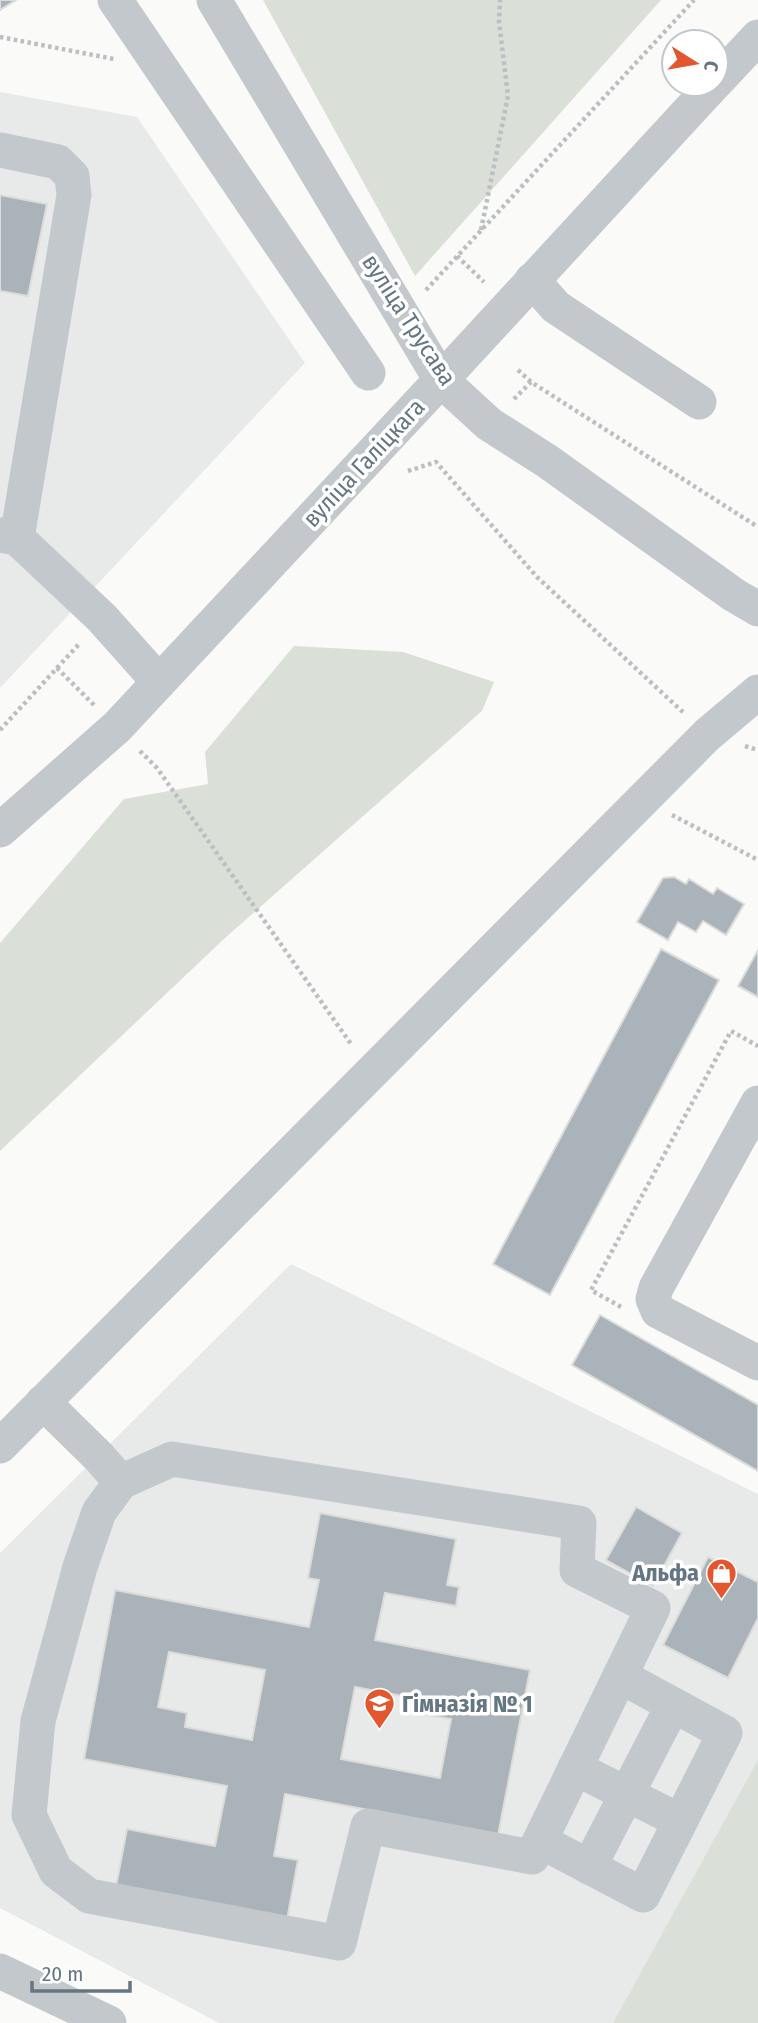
<svg xmlns="http://www.w3.org/2000/svg" width="758" height="2023" font-family="'Fira Sans Condensed',sans-serif">
	<style>
		.built { fill: #e8e9e9 }
		.green { fill: #dadfd7 }
		.building { fill: #aab3b9; stroke: #dcdcda; stroke-width: 2; fill-rule: evenodd }
		.lines { fill: none; stroke-linecap: round; stroke-linejoin: round }
		.path { stroke: #bbbfc2; stroke-width: 4.5; stroke-dasharray: 3.5 3.5; stroke-linecap: butt }
		.minor { stroke: #c3c8cc; stroke-width: 35 }
		.labels { text-anchor: middle; dominant-baseline: central; stroke-width: 7; stroke-linejoin: round; paint-order: stroke }
		.street-label { font-size: 24px; fill: #657683; stroke: #fff }
		.poi-label { font-size: 24px; font-weight: bold; fill: #657683; stroke: #fff; text-anchor: end }
	</style>
	<rect width="100%" height="100%" fill="#fafaf8"/>
	<g class="built">
		<polygon points="0,92 137,117 305,363 0,688"/>
		<polygon points="291,1264 758,1494 758,2023 219,2023 0,1908 0,1553"/>
	</g>
	<g class="green">
		<polygon points="263,0 661,0 415,276"/>
		<polygon points="294,646 403,652 494,682 482,711 225,938 0,1151 0,943 124,799 208,784 205,752"/>
		<polygon points="758,1760 758,2023 613,2023"/>
	</g>
	<g class="building">
		<polygon points="0,0 16,0 0,10"/>
		<polygon points="0,195 47,204 28,296 0,291"/>
		<polygon points="674,877 686,884 689,879 713,894 717,888 744,904 726,935 703,921 696,932 678,922 668,940 637,922 663,878"/>
		<polygon points="661,949 719,980 550,1295 493,1264"/>
		<polygon points="758,950 758,997 738,986"/>
		<polygon points="600,1315 758,1405 758,1471 572,1365"/>
		<polygon points="636,1507 682,1533 653,1586 606,1560"/>
		<path d="M320,1513L456,1539L447,1585L459,1587L456,1606L385,1593L375,1640L530,1670L498,1835L285,1794L274,1856L298,1860L286,1925L115,1892L127,1829L215,1846L227,1786L84,1759L115,1590L309,1627L319,1580L308,1578ZM169,1652L265,1670L252,1740L185,1727L187,1713L158,1707ZM355,1687L424,1700L421,1714L451,1719L440,1778L341,1759Z"/>
		<polygon points="708,1557 758,1582 758,1618 728,1678 663,1645"/>
	</g>
	<g class="lines">
		<g class="path">
			<polyline points="0,37 114,59"/>
			<polyline points="481,230 508,96 499,22 500,0"/>
			<polyline points="457,256 484,282"/>
			<polyline points="426,290 694,0"/>
			<polyline points="518,370 531,382 758,527"/>
			<polyline points="514,399 531,382"/>
			<polyline points="408,471 436,462 537,577 684,713"/>
			<polyline points="57,668 80,643"/>
			<polyline points="0,730 57,668 94,705"/>
			<polyline points="745,746 758,750"/>
			<polyline points="140,751 157,768 351,1044"/>
			<polyline points="672,815 758,860"/>
			<polyline points="621,1307 591,1290 731,1031 758,1046"/>
		</g>
		<g class="minor">
			<polyline points="115,0 368,373"/>
			<polyline points="214,0 441,380 489,424 547,461 734,595 758,609"/>
			<polyline points="716,82 758,37"/>
			<polyline points="0,150 58,162 72,176 74,195 17,538"/>
			<polyline points="532,280 556,307 699,402"/>
			<polyline points="0,535 17,538 102,618 159,682"/>
			<polyline points="0,830 117,727 441,380 714,84"/>
			<polyline points="758,1103 656,1288 653,1299 658,1311 758,1363"/>
			<polyline points="43,1402 99,1457 121,1482 172,1459 579,1523 577,1570 653,1608 532,1857 368,1826 339,1943 89,1896 56,1871 29,1815 38,1721 80,1567 99,1512 121,1482"/>
			<polyline points="0,1446 707,735 758,692"/>
			<polyline points="575,1768 680,1821"/>
			<polyline points="540,1841 643,1895 725,1733 620,1676"/>
			<polyline points="589,1867 673,1705"/>
			<polyline points="0,1971 109,2023"/>
		</g>
	</g>
	<defs>
		<symbol id="shop-pin" viewBox="-11 -11 22 30"><path d="M0 17L-7.5 6A9.5 9.5 0 1 1 7.5 6Z" fill="#e4572e" stroke="#fff"/><path d="M-5-2.5h2.3a2.7 3.5 0 0 1 5.4 0H5L5.5 6h-11ZM-1.5-2.5h3a1.5 2.3 0 0 0-3 0Z" fill="#fff"/></symbol>
		<symbol id="school-pin" viewBox="-11 -11 22 30"><path d="M0 17L-7.5 6A9.5 9.5 0 1 1 7.5 6Z" fill="#e4572e" stroke="#fff"/><path d="M0-5L7-2L0 1L-7-2ZM-4 1L0 2.5L4 1V4Q0 6-4 4Z" fill="#fff"/></symbol>
	</defs>
	<g fill-rule="evenodd">
		<use href="#shop-pin" x="704" y="1556" width="35" height="47"/>
		<use href="#school-pin" x="362" y="1686" width="35" height="47"/>
	</g>
	<g class="labels">
		<g class="street-label">
			<text transform="translate(409 320) rotate(57)">вуліца Трусава</text>
			<text transform="translate(364 463) rotate(-47)">вуліца Галіцкага</text>
		</g>
		<g class="poi-label">
			<text x="699" y="1573">Альфа</text>
			<text x="402" y="1704" text-anchor="start">Гімназія № 1</text>
		</g>
	</g>
	<g transform="translate(695 63) rotate(101)"><circle r="33" fill="#ffffff" stroke="#c1c8cd" stroke-width="2"/>
	<path d="M0-5L12 26L0 18L-12 26Z" fill="#e4572e"/>
	<text y="-10" font-size="19" font-weight="bold" text-anchor="middle" fill="#657683">С</text>
	</g>
	<path d="M32 1981v10h98v-10" fill="none" stroke="#657683" stroke-width="3.5"/>
	<text x="42" y="1981" font-size="21" fill="#657683" stroke="#ffffff" stroke-width="5" paint-order="stroke">20 m</text>
</svg>
